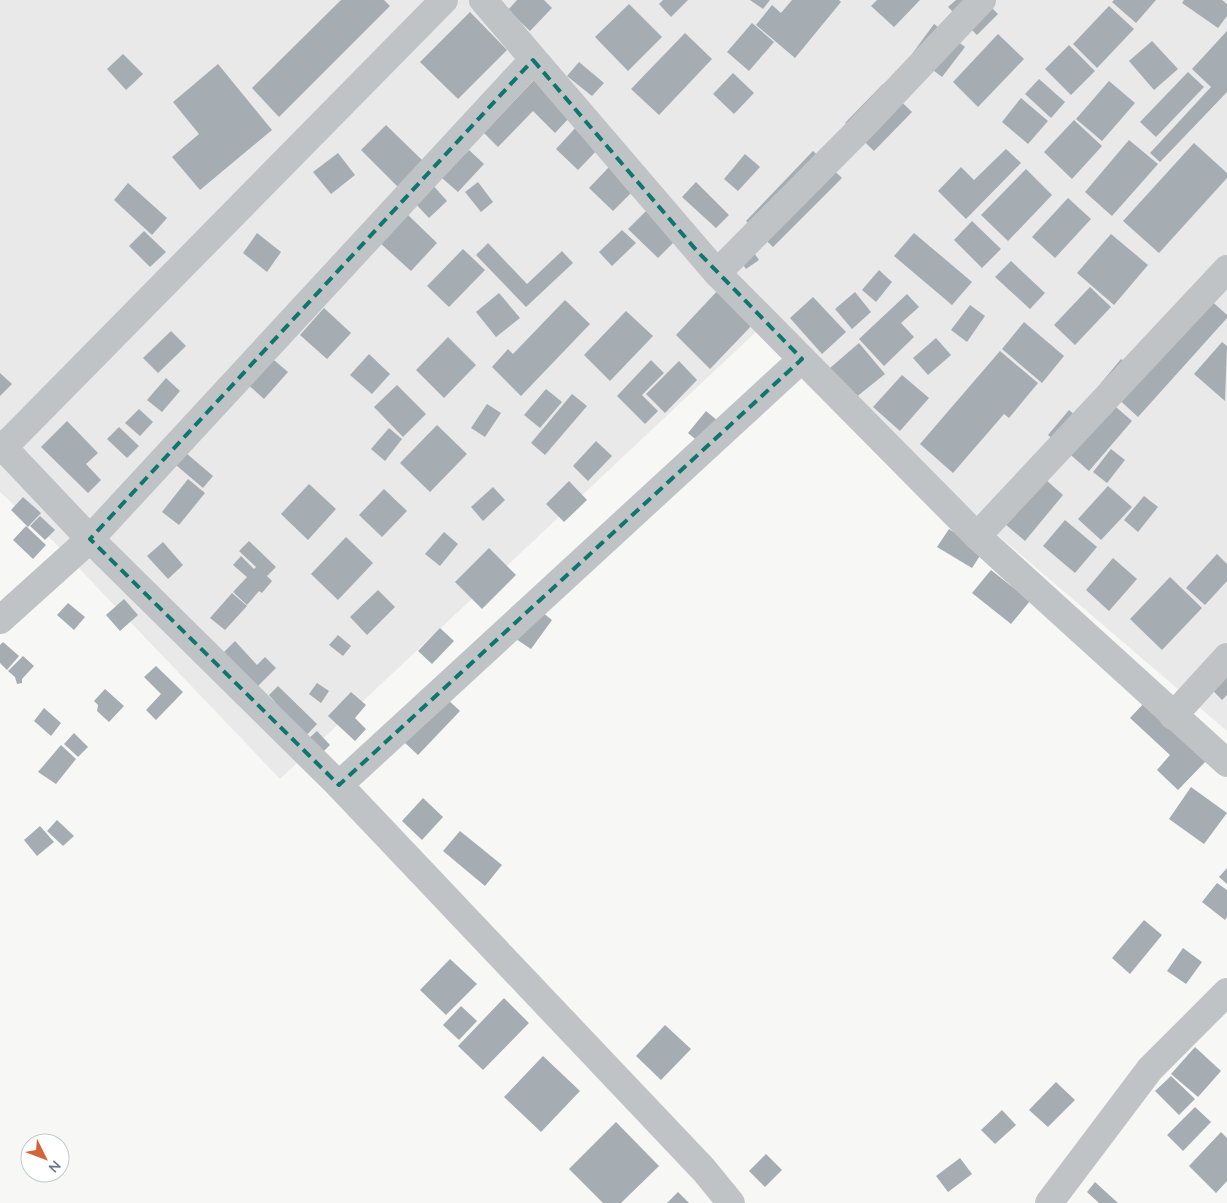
<svg xmlns="http://www.w3.org/2000/svg" width="1227" height="1203" font-family="Quicksand,sans-serif">
	<style>
		.built { fill: #e8e9e8 }
		.building { fill: #a5adb2 }
		.lines { fill: none; stroke-linecap: round; stroke-linejoin: round }
		.minor { stroke: #bfc3c6; stroke-width: 28 }
		.marked { fill: none; stroke: #0f766e; stroke-width: 4; stroke-dasharray: 10 6; stroke-linejoin: round }
	</style>
	<rect width="100%" height="100%" fill="#f7f8f5"/>
	<polygon class="built" points="0,0 1227,0 1227,731 758,330 280,779 54,542 0,492"/>
	<g class="building">
		<polygon points="341,0 384,0 390,6 279,117 252,88"/>
		<polygon points="517,0 544,0 552,8 530,31 508,10"/>
		<polygon points="663,0 688,0 671,17 659,4"/>
		<polygon points="750,0 770,0 763,9"/>
		<polygon points="792,0 839,0 841,2 795,58 756,25 772,5 781,13"/>
		<polygon points="877,0 920,0 894,27 871,6"/>
		<polygon points="956,0 984,0 998,14 977,35 948,7"/>
		<polygon points="1114,0 1156,0 1136,23 1112,2"/>
		<polygon points="1184,0 1222,0 1227,4 1227,16 1218,28 1182,3"/>
		<polygon points="629,4 662,37 628,71 595,37"/>
		<polygon points="1109,6 1134,29 1097,68 1073,44"/>
		<polygon points="470,12 507,50 458,99 420,62"/>
		<polygon points="752,23 774,42 749,71 727,52"/>
		<polygon points="934,24 965,47 942,77 912,54"/>
		<polygon points="1227,31 1227,92 1160,162 1150,153 1211,87 1192,69"/>
		<polygon points="685,33 712,59 659,115 631,89"/>
		<polygon points="998,34 1024,59 978,107 953,82"/>
		<polygon points="1152,41 1178,69 1154,90 1129,61"/>
		<polygon points="1069,45 1095,71 1071,95 1045,69"/>
		<polygon points="123,54 143,74 126,90 107,69"/>
		<polygon points="579,62 604,83 592,96 567,76"/>
		<polygon points="218,64 272,130 200,190 172,157 199,134 173,102"/>
		<polygon points="1188,72 1204,87 1156,137 1140,122"/>
		<polygon points="733,73 754,93 734,114 713,94"/>
		<polygon points="1039,79 1065,102 1051,118 1025,94"/>
		<polygon points="534,80 571,116 555,133 533,111 498,147 484,133"/>
		<polygon points="1109,81 1135,103 1102,141 1076,119"/>
		<polygon points="883,84 912,112 874,151 845,123"/>
		<polygon points="1021,98 1048,121 1028,144 1002,122"/>
		<polygon points="1074,120 1102,146 1072,179 1044,152"/>
		<polygon points="579,124 601,146 578,170 556,149"/>
		<polygon points="386,125 423,161 398,187 361,150"/>
		<polygon points="1129,140 1158,164 1112,216 1085,192"/>
		<polygon points="1194,143 1227,173 1227,178 1159,253 1123,221"/>
		<polygon points="1006,149 1021,163 966,219 938,191 961,167 974,180"/>
		<polygon points="469,150 484,164 458,192 442,178"/>
		<polygon points="813,151 842,178 773,247 746,221"/>
		<polygon points="338,153 355,175 331,194 313,172"/>
		<polygon points="745,154 760,167 738,191 724,179"/>
		<polygon points="612,164 636,188 613,211 589,188"/>
		<polygon points="1026,169 1052,195 1008,241 981,215"/>
		<polygon points="478,182 493,202 481,212 465,192"/>
		<polygon points="696,182 729,215 716,228 682,197"/>
		<polygon points="128,183 167,218 152,235 114,200"/>
		<polygon points="431,183 447,201 429,218 412,200"/>
		<polygon points="1068,198 1091,219 1055,258 1032,237"/>
		<polygon points="649,208 678,238 658,258 628,229"/>
		<polygon points="406,213 437,243 411,271 379,242"/>
		<polygon points="972,221 1001,249 982,268 954,240"/>
		<polygon points="622,230 636,243 612,266 599,252"/>
		<polygon points="144,231 166,252 150,267 129,246"/>
		<polygon points="257,233 281,252 267,272 243,253"/>
		<polygon points="914,233 972,282 952,305 894,256"/>
		<polygon points="741,234 759,260 746,269 729,243"/>
		<polygon points="1111,234 1148,265 1114,305 1077,273"/>
		<polygon points="488,243 527,284 562,251 573,263 526,307 476,255"/>
		<polygon points="463,249 485,270 449,307 427,286"/>
		<polygon points="1011,261 1045,293 1030,309 995,277"/>
		<polygon points="879,270 892,282 876,302 862,290"/>
		<polygon points="1194,285 1227,315 1227,318 1138,417 1101,383 1121,359 1124,361"/>
		<polygon points="721,287 756,321 710,369 676,335"/>
		<polygon points="1090,287 1111,307 1075,345 1054,325"/>
		<polygon points="855,292 871,312 852,329 835,309"/>
		<polygon points="499,293 520,318 496,337 476,312"/>
		<polygon points="907,294 919,307 901,323 914,337 884,366 859,339"/>
		<polygon points="813,297 846,332 822,354 790,318"/>
		<polygon points="565,300 590,324 521,396 492,367 508,349 513,354"/>
		<polygon points="970,305 985,316 967,342 951,330"/>
		<polygon points="324,308 351,333 327,359 300,335"/>
		<polygon points="626,311 653,336 610,381 584,355"/>
		<polygon points="1024,322 1064,356 1042,383 1002,349"/>
		<polygon points="171,331 186,346 158,373 143,358"/>
		<polygon points="448,337 476,365 444,398 416,370"/>
		<polygon points="936,338 951,355 928,375 913,358"/>
		<polygon points="1222,342 1227,346 1225,401 1194,374"/>
		<polygon points="859,343 885,374 855,398 830,368"/>
		<polygon points="1000,351 1038,383 1009,418 1004,414 953,473 920,444"/>
		<polygon points="369,354 390,374 372,394 350,375"/>
		<polygon points="268,355 288,372 264,399 245,382"/>
		<polygon points="651,360 664,373 642,395 658,411 645,424 617,396"/>
		<polygon points="679,361 697,380 665,413 646,394"/>
		<polygon points="0,373 12,384 0,396"/>
		<polygon points="902,375 929,398 900,431 873,407"/>
		<polygon points="166,378 180,391 162,412 147,400"/>
		<polygon points="397,385 426,414 403,437 374,407"/>
		<polygon points="546,389 562,402 540,428 524,415"/>
		<polygon points="572,394 587,406 545,455 531,443"/>
		<polygon points="1108,400 1132,421 1089,471 1048,435 1069,410 1086,425"/>
		<polygon points="487,404 501,413 485,437 471,428"/>
		<polygon points="139,409 153,422 140,436 125,423"/>
		<polygon points="706,411 730,431 712,453 688,433"/>
		<polygon points="67,421 98,453 86,464 101,480 88,493 41,447"/>
		<polygon points="437,425 467,454 430,492 400,463"/>
		<polygon points="119,427 139,446 127,458 107,439"/>
		<polygon points="389,428 402,439 385,461 371,449"/>
		<polygon points="596,441 612,456 588,481 573,466"/>
		<polygon points="1111,449 1125,460 1107,483 1093,472"/>
		<polygon points="186,453 213,476 203,488 176,465"/>
		<polygon points="1037,472 1063,495 1025,541 998,518"/>
		<polygon points="188,479 205,493 179,525 162,512"/>
		<polygon points="569,481 587,500 564,522 546,504"/>
		<polygon points="309,484 336,509 308,540 281,514"/>
		<polygon points="1108,486 1132,507 1101,540 1078,519"/>
		<polygon points="493,487 505,500 483,521 471,507"/>
		<polygon points="384,489 407,511 382,537 359,515"/>
		<polygon points="1144,496 1158,507 1138,532 1124,520"/>
		<polygon points="23,497 41,513 28,527 11,510"/>
		<polygon points="40,516 55,530 45,540 30,526"/>
		<polygon points="1065,520 1097,547 1075,573 1043,546"/>
		<polygon points="26,526 46,545 33,559 13,540"/>
		<polygon points="949,529 983,551 972,568 937,547"/>
		<polygon points="444,532 458,544 440,566 425,554"/>
		<polygon points="346,537 373,563 338,600 311,574"/>
		<polygon points="249,541 276,567 267,576 272,581 262,593 259,591 247,605 233,592 247,577 233,565 241,556 254,569 256,567 239,551"/>
		<polygon points="163,542 183,565 168,579 147,556"/>
		<polygon points="489,548 516,575 482,609 455,582"/>
		<polygon points="1217,554 1227,564 1227,581 1205,605 1186,588"/>
		<polygon points="1113,558 1137,579 1109,611 1086,590"/>
		<polygon points="991,570 1030,601 1011,624 972,593"/>
		<polygon points="1170,577 1202,608 1162,650 1130,619"/>
		<polygon points="378,590 395,607 367,635 350,617"/>
		<polygon points="232,593 247,606 225,630 210,618"/>
		<polygon points="124,599 138,615 120,631 106,615"/>
		<polygon points="68,603 85,617 74,630 57,615"/>
		<polygon points="538,609 552,620 531,649 516,639"/>
		<polygon points="440,628 454,641 432,664 418,651"/>
		<polygon points="338,635 351,646 343,656 329,645"/>
		<polygon points="235,641 257,665 265,657 276,668 257,687 224,652"/>
		<polygon points="3,642 19,656 7,670 0,663 0,645"/>
		<polygon points="1227,655 1227,695 1222,700 1199,676"/>
		<polygon points="23,656 34,666 22,679 22,683 17,684 15,677 8,671"/>
		<polygon points="156,666 183,692 156,720 146,710 161,694 144,677"/>
		<polygon points="317,683 329,691 321,703 309,694"/>
		<polygon points="278,686 317,724 300,742 267,710 275,702 269,695"/>
		<polygon points="105,689 124,706 109,722 97,711 98,705 94,701"/>
		<polygon points="351,692 366,705 355,718 366,729 355,741 328,716"/>
		<polygon points="446,698 460,711 418,755 404,742"/>
		<polygon points="1145,702 1207,760 1178,790 1157,770 1170,755 1130,718"/>
		<polygon points="44,708 61,723 51,736 34,721"/>
		<polygon points="317,731 330,745 321,754 307,740"/>
		<polygon points="74,733 88,747 78,757 64,744"/>
		<polygon points="61,745 76,759 56,784 38,772"/>
		<polygon points="1191,787 1227,813 1204,844 1169,819"/>
		<polygon points="423,798 443,817 422,840 402,821"/>
		<polygon points="57,820 74,836 63,846 47,831"/>
		<polygon points="40,826 54,842 37,856 24,840"/>
		<polygon points="460,831 502,865 485,886 443,851"/>
		<polygon points="1227,868 1227,884 1219,877"/>
		<polygon points="1217,883 1227,890 1227,917 1225,920 1202,902"/>
		<polygon points="1144,920 1162,935 1130,974 1112,958"/>
		<polygon points="1183,948 1202,962 1186,984 1167,971"/>
		<polygon points="450,959 477,984 446,1015 420,990"/>
		<polygon points="504,998 529,1023 483,1070 458,1046"/>
		<polygon points="461,1006 477,1021 459,1040 443,1025"/>
		<polygon points="665,1025 691,1049 661,1080 636,1056"/>
		<polygon points="1195,1047 1221,1071 1198,1097 1171,1074"/>
		<polygon points="543,1056 580,1091 541,1132 504,1097"/>
		<polygon points="1171,1076 1195,1099 1179,1115 1155,1091"/>
		<polygon points="1056,1082 1075,1100 1048,1127 1029,1110"/>
		<polygon points="1195,1107 1211,1122 1183,1151 1167,1135"/>
		<polygon points="1002,1110 1016,1125 995,1144 981,1130"/>
		<polygon points="616,1122 659,1166 621,1203 603,1203 569,1169"/>
		<polygon points="1221,1132 1227,1138 1227,1181 1216,1193 1189,1166"/>
		<polygon points="766,1154 782,1170 765,1187 749,1171"/>
		<polygon points="960,1158 972,1174 948,1192 936,1176"/>
		<polygon points="1095,1182 1118,1203 1099,1203 1087,1192"/>
		<polygon points="678,1192 689,1203 667,1203"/>
	</g>
	<g class="lines">
		<g class="minor">
			<polyline points="483,0 717,273 977,536 1227,763"/>
			<polyline points="717,273 861,128 982,0"/>
			<polyline points="0,444 90,539 339,785 704,1170 731,1203"/>
			<polyline points="0,451 444,0"/>
			<polyline points="977,536 1227,269"/>
			<polyline points="0,620 90,539 533,60"/>
			<polyline points="1173,716 1227,657"/>
			<polyline points="339,785 802,359"/>
			<polyline points="1049,1203 1150,1069 1227,992"/>
		</g>
	</g>
	<path class="marked" d="M533,60L697,251L802,359L339,785L90,539Z"/>
	<g transform="translate(45 1158) rotate(132)"><circle r="24" fill="#ffffff" stroke="#c3c9cd"/>
	<path d="M0-4L9 19L0 12L-9 19Z" fill="#d3643a"/>
	<text y="-8" font-size="14" font-weight="bold" text-anchor="middle" fill="#697783">N</text>
	</g>
</svg>
